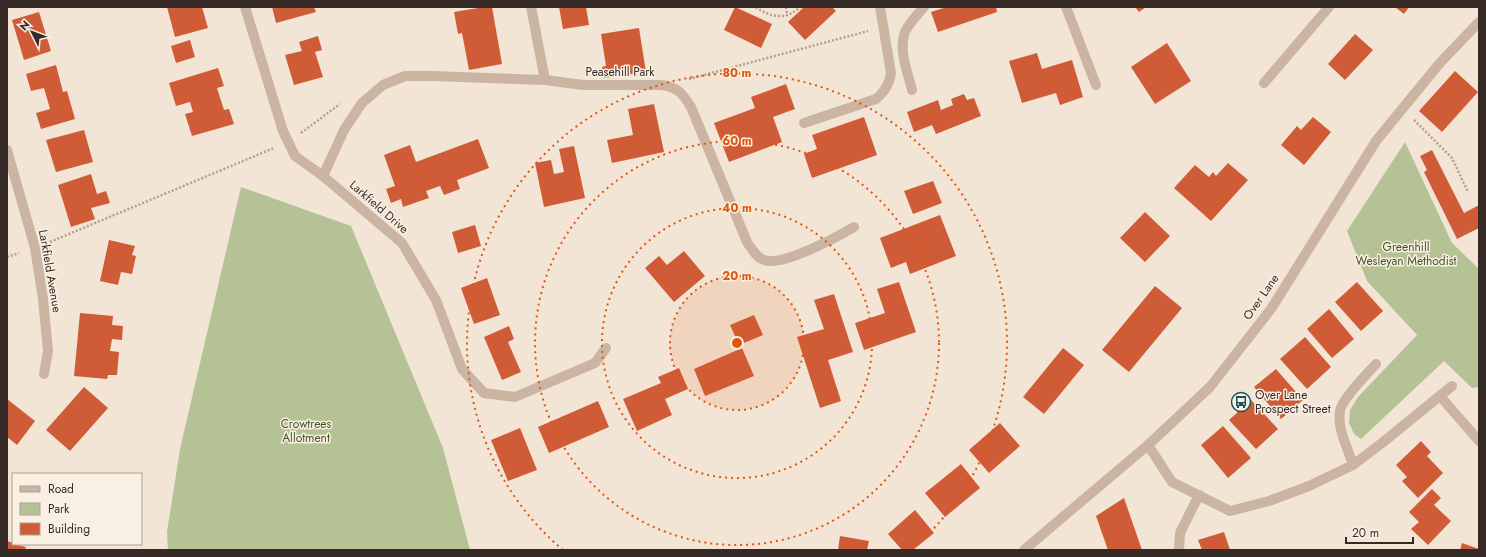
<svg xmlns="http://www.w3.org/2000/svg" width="1486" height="557" font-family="Jost,sans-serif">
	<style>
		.green { fill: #b4c295 }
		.building { fill: #d05c37 }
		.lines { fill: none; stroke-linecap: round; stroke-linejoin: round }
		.path { stroke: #b79e8c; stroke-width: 2.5; stroke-dasharray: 2 2; stroke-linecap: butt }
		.service { stroke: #cbb4a2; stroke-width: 10 }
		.minor { stroke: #cbb4a2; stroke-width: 10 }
		.tertiary { stroke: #cbb4a2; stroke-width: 10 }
		.ring { fill: none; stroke: #df570d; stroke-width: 2; stroke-dasharray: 2 4 }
		.labels { text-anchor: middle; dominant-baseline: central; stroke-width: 3; stroke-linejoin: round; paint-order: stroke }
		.street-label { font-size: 12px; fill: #352a25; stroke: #faefe3 }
		.park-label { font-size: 12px; fill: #445527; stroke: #faefe3 }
		.poi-label { font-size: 12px; fill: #352a25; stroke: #faefe3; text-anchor: start }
		.centre { fill: #df570d; stroke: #faefe3; stroke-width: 2 }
		.ring-label { font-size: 12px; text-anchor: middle; font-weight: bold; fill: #df570d; stroke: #faefe3; stroke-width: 3; stroke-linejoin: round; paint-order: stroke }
	</style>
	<rect width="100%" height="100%" fill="#f3e5d6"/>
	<g class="green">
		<polygon points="1405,142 1452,243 1479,269 1479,387 1472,388 1444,361 1361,439 1354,434 1349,423 1350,410 1358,397 1417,335 1367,281 1347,231"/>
		<polygon points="241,187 351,226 443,448 470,550 168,550 167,532 180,449"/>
	</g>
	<g class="building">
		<polygon points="167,7 202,7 208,28 175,37"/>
		<polygon points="272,7 314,7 316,12 276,23"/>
		<polygon points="484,7 492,7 502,64 469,70 462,33 458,34 454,12"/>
		<polygon points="559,7 586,7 589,25 563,29"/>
		<polygon points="735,7 772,24 761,48 724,30"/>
		<polygon points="804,7 832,7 836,11 805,40 788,22"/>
		<polygon points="947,7 996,7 997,12 938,32 931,12"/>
		<polygon points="1135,7 1146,7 1139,12"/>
		<polygon points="1395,7 1409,7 1404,14"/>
		<polygon points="39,12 51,51 24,60 12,20"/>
		<polygon points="639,28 646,72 604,78 602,67 606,66 601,34"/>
		<polygon points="1355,34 1373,50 1345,80 1328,64"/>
		<polygon points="318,36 322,50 315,52 323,77 294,85 285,55 302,51 299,42"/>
		<polygon points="190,40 195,57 176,63 171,46"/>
		<polygon points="1167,43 1191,81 1155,104 1131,67"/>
		<polygon points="1037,53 1042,69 1072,60 1083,97 1060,105 1056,93 1022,103 1009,61"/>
		<polygon points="56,65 63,92 67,91 75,119 41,129 36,113 50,109 44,88 31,91 26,74"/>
		<polygon points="218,68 224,86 217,88 224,110 229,109 234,124 192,136 185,114 193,112 190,102 176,106 169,83"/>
		<polygon points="1455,71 1478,92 1442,132 1419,111"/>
		<polygon points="786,84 795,109 773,117 782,142 729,162 714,123 755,108 751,97"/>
		<polygon points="964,94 967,100 974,98 981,116 936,134 932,125 914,132 907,112 938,100 941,110 953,105 951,99"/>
		<polygon points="654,104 664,152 612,163 607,140 633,135 628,109"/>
		<polygon points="864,117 877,155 812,178 804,154 817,149 812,135"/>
		<polygon points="1313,117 1331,132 1304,165 1281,145 1297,126 1301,130"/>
		<polygon points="84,130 93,162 56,172 46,140"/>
		<polygon points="478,139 489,168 457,180 460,189 444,195 440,186 426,191 429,198 403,207 401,199 391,203 386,189 395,186 384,155 410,145 416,162"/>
		<polygon points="574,146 585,198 544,207 535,163 551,160 554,174 564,172 559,149"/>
		<polygon points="1432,150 1464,213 1479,205 1479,228 1457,239 1424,172 1427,170 1420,156"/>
		<polygon points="1228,163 1248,180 1211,221 1174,188 1195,165 1209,177 1213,172 1216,176"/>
		<polygon points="91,174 97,194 106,191 110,203 91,208 95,219 71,227 58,185"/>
		<polygon points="933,181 942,203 913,214 904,191"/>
		<polygon points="1145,212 1170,236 1145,262 1120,238"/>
		<polygon points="940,215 956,256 910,274 906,262 891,268 880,238"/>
		<polygon points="475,225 481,246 458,253 452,232"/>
		<polygon points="109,240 135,246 132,255 136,256 132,274 121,272 118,285 100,281"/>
		<polygon points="684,251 705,276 674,302 645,268 659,256 667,265"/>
		<polygon points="487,278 500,315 474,324 461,288"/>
		<polygon points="899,282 916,332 864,350 855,323 885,313 877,289"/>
		<polygon points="1357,282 1383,311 1361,331 1335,302"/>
		<polygon points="1155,286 1182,308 1129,372 1102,350"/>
		<polygon points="834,294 853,352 828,360 841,401 820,408 797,337 824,329 814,300"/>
		<polygon points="1329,309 1354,339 1332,358 1307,329"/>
		<polygon points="80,313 113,316 112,325 123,326 122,340 112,339 110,351 119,352 117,375 108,375 107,379 74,376"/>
		<polygon points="754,315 763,335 739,345 730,325"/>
		<polygon points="509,326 514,339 508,342 521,372 502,380 484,337"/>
		<polygon points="1305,337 1331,367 1307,389 1280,359"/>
		<polygon points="742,348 754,376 705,396 694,369"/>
		<polygon points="1063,348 1084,365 1044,414 1023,397"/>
		<polygon points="679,368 688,389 665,399 672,415 637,431 623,399 661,383 658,377"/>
		<polygon points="1276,369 1303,400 1281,419 1254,387"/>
		<polygon points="84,387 108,408 70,451 46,430"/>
		<polygon points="7,399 35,421 17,445 7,437"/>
		<polygon points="1251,400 1278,429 1256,449 1229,420"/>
		<polygon points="598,401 609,427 549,453 538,427"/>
		<polygon points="1000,423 1020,446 989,473 969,450"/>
		<polygon points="1223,426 1251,458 1228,478 1201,445"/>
		<polygon points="520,428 537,470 508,481 491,440"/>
		<polygon points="1421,441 1431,452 1427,456 1443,473 1418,498 1402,481 1407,477 1396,465"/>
		<polygon points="961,464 980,488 945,517 925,493"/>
		<polygon points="1432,489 1441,498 1434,505 1451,521 1428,545 1411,529 1419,522 1409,512"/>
		<polygon points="1124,498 1142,550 1108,550 1096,516"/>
		<polygon points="915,510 934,533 913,550 902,550 888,534"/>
		<polygon points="1224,532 1230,550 1202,550 1198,540"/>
		<polygon points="840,536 869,541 867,550 838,550"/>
		<polygon points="7,541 13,543 13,544 26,547 25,550 7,550"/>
		<polygon points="1462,543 1479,549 1479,550 1460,550"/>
	</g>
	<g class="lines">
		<g class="path">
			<path d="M756,7C770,18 787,20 800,7"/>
			<polyline points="786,7 787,16"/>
			<polyline points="689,79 868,31"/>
			<polyline points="1414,120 1452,158 1468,192"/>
			<polyline points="301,133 340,104"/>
			<polyline points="50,242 274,148"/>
			<polyline points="7,257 19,253"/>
		</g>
		<g class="service">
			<polyline points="1066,7 1096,85"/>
			<path d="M912,90C908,73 898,50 905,32C909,23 917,15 924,7"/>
			<path d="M804,123L876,99C885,91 889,85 891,73L880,7"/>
		</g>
		<g class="minor">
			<polyline points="245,7 283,131 295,156 323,176 402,243 436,300 462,369 484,393 515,397 595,363 606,348"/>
			<polyline points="531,7 545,80"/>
			<polyline points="1264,83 1329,7"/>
			<polyline points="7,150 35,248 43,299 48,351 44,374"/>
			<path d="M323,176L344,130L362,103L383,85L405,76H431L545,80L583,85H661C678,87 682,93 691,107L747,242C752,249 756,257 764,260C782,267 837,237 854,227"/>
			<polyline points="1440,396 1479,441"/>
			<polyline points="1148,445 1172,482 1230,511 1269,501 1309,486 1353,465 1382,443 1452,386"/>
			<path d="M1353,465C1348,448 1337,429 1340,411C1342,399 1367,374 1376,364"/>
			<polyline points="1179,550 1180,533 1199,495"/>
		</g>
		<polyline class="tertiary" points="1024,550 1148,445 1210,387 1271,309 1376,141 1439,64 1479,22"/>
	</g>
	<circle cx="737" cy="343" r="67" fill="#df570d" fill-opacity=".12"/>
	<g class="ring">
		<circle cx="737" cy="343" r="67"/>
		<circle cx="737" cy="343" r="135"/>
		<circle cx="737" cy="343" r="202"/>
		<path d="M563 550A270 270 0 1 1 911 550"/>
	</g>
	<defs>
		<symbol id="bus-ring" viewBox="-11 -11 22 22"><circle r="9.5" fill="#faefe3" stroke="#17555a" stroke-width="1.5"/><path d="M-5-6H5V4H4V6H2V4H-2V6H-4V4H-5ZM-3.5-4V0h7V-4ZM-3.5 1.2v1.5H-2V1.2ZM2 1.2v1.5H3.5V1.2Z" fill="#17555a"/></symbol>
	</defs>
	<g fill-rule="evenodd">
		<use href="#bus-ring" x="1230" y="391" width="22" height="22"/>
	</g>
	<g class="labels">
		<g class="street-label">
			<text x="620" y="72">Peasehill Park</text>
			<text transform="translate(379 207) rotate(41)">Larkfield Drive</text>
			<text transform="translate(50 271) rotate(80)">Larkfield Avenue</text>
			<text transform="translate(1261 297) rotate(-55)">Over Lane</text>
		</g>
		<g class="park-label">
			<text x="1406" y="247">Greenhill<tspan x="1406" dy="14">Wesleyan Methodist</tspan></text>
			<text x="306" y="424">Crowtrees<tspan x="306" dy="14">Allotment</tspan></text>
		</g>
		<g class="poi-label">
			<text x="1255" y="395">Over Lane<tspan x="1255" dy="14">Prospect Street</tspan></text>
		</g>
	</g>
	<circle cx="737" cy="343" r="6" class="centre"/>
	<g class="ring-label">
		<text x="737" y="77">80 m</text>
		<text x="737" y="145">60 m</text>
		<text x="737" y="212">40 m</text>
		<text x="737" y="280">20 m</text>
	</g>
	<rect width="1486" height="557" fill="none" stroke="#352a25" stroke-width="16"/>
	<rect x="12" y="473" width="130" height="72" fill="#faefe3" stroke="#aba097"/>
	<rect x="20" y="486" width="20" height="6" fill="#cbb4a2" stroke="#aba097"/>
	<text x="48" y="493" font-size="12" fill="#352a25">Road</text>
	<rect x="20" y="503" width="20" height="12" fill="#b4c295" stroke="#aba097"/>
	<text x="48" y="513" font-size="12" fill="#352a25">Park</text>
	<rect x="20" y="523" width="20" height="12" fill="#d05c37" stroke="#aba097"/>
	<text x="48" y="533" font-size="12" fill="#352a25">Building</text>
	<g transform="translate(32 32) rotate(312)" stroke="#faefe3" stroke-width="3" paint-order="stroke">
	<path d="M0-3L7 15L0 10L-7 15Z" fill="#352a25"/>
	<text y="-6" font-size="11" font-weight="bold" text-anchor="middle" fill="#352a25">N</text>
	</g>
	<path d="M1346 537v6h67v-6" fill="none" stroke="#352a25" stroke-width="2"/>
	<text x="1352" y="537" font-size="12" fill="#352a25" stroke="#faefe3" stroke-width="3" paint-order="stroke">20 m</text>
</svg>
